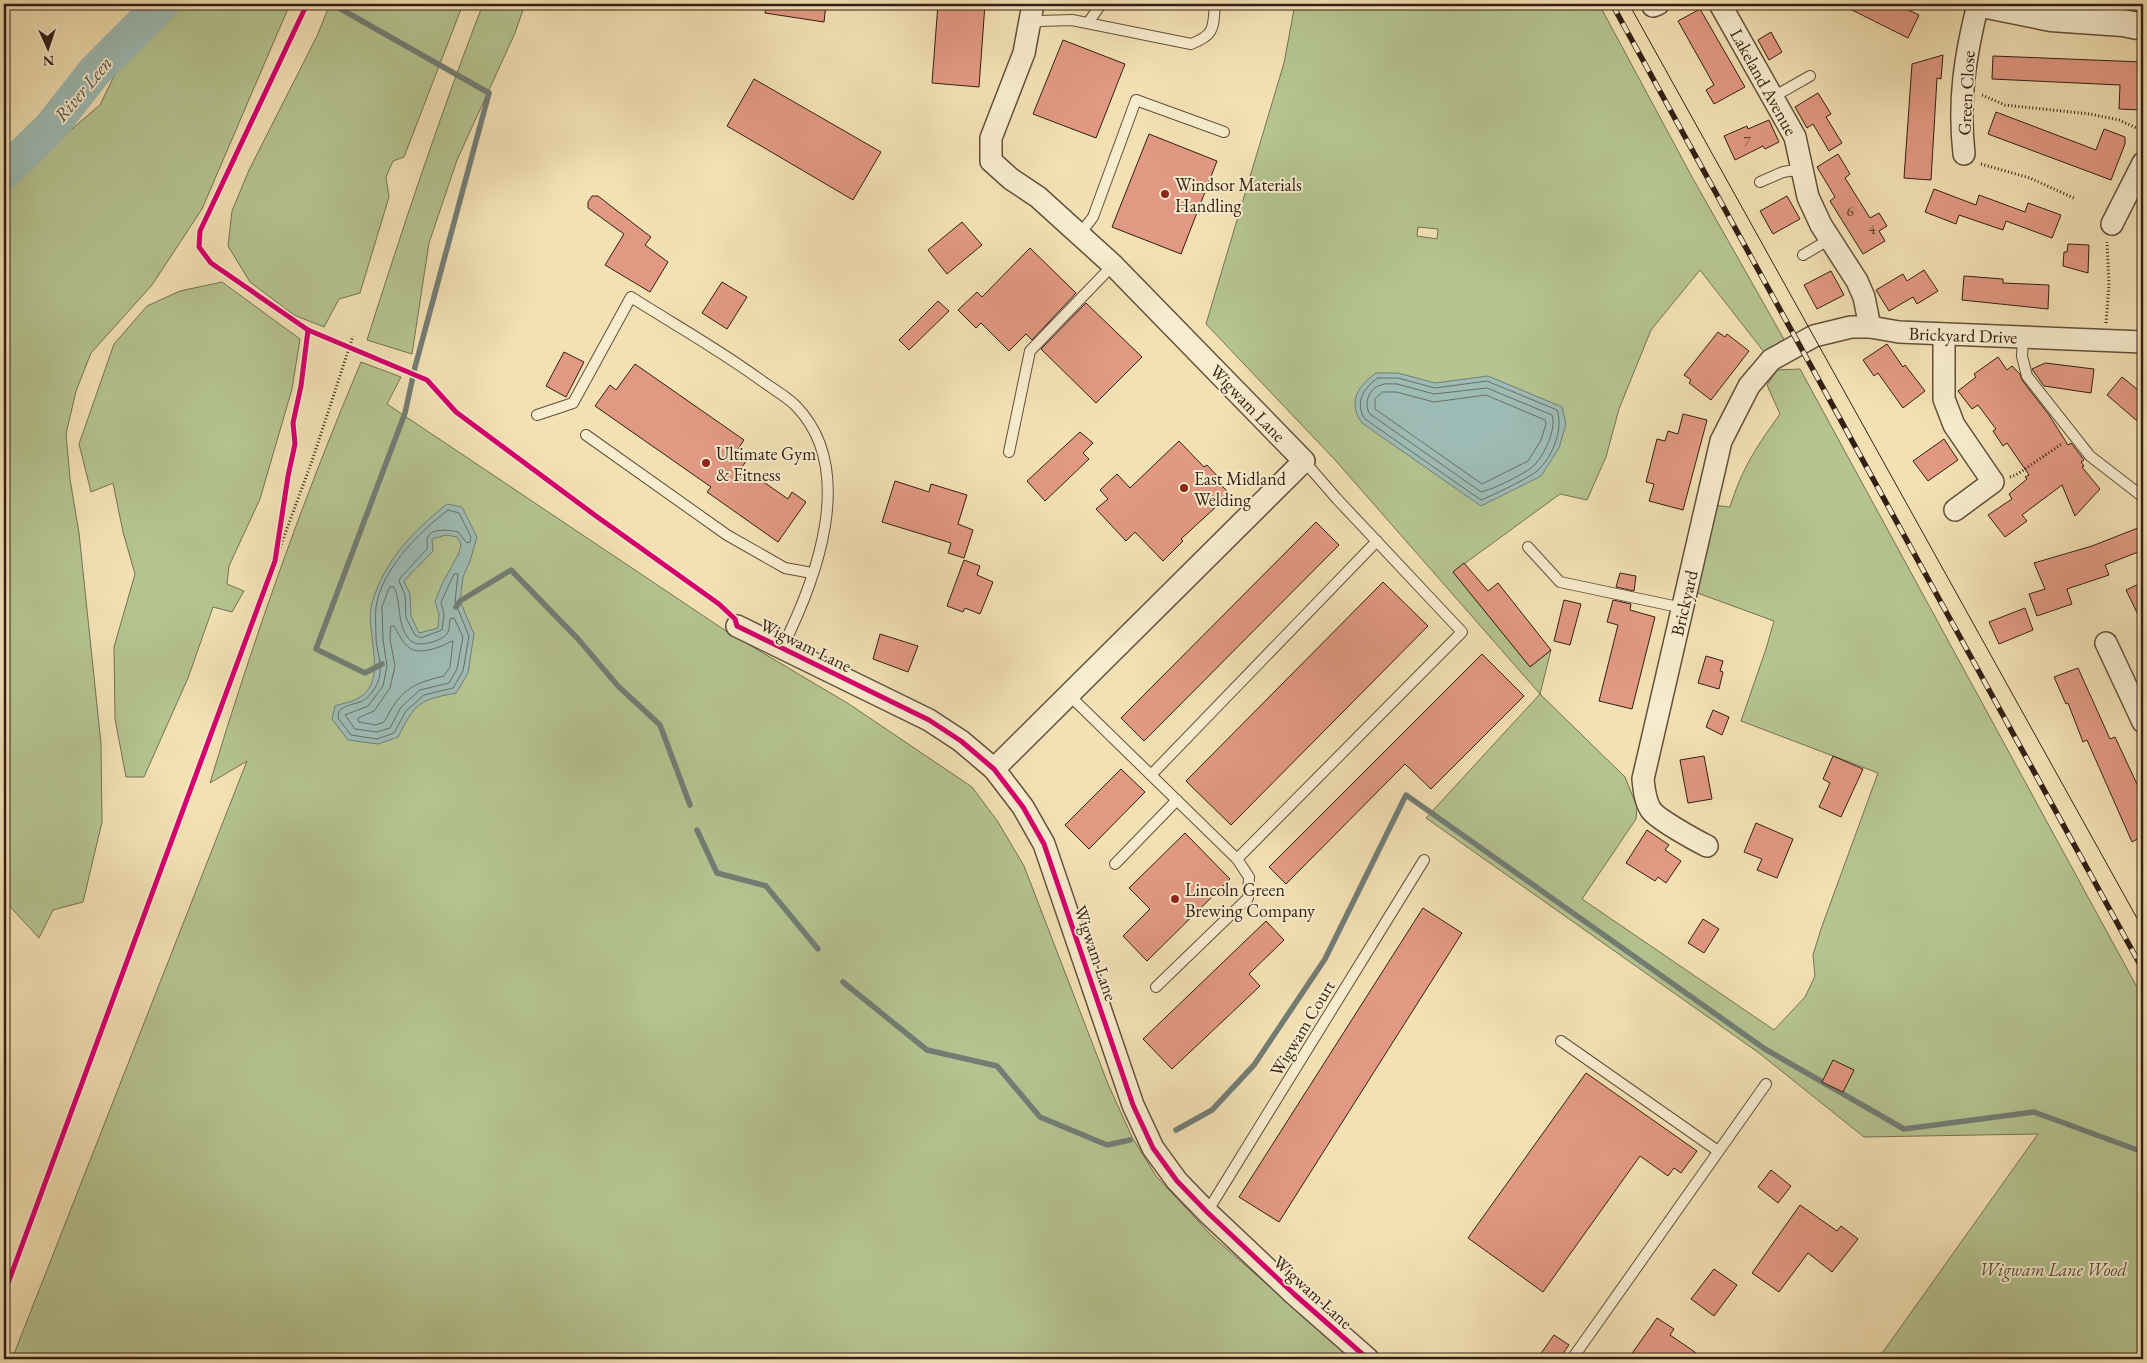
<svg xmlns="http://www.w3.org/2000/svg" width="2147" height="1363" font-family="'EB Garamond',serif">
	<style>
		.green { fill: #b5c491; stroke: #747252; fill-rule: evenodd }
		.water { fill: #9ebcb6; stroke: #737d75; fill-rule: evenodd }
		.lines { fill: none; stroke-linecap: round; stroke-linejoin: round }
		.shore { stroke: #686e64; stroke-width: 1 }
		.stream { stroke: #737d75; stroke-width: 5.5 }
		.river { stroke: #9ebcb6; stroke-width: 35 }
		.building { fill: #e29983; stroke: #321f13 }
		.service-casing { stroke: #62503b; stroke-width: 12 }
		.minor-casing { stroke: #62503b; stroke-width: 24 }
		.tertiary-casing { stroke: #62503b; stroke-width: 29 }
		.path { stroke: #321f13; stroke-width: 3; stroke-dasharray: 1 2.5; stroke-linecap: butt }
		.service { stroke: #f7ecce; stroke-width: 10 }
		.minor { stroke: #f7ecce; stroke-width: 21 }
		.tertiary { stroke: #f7ecce; stroke-width: 26 }
		.tram { stroke: #321f13; stroke-width: 1 }
		.rail-casing { stroke: #321f13; stroke-width: 5.5 }
		.rail { stroke: #f7ecce; stroke-width: 4; stroke-dasharray: 11; stroke-linecap: butt }
		.cycleway-casing { stroke: #f7ecce; stroke-width: 8 }
		.cycleway { stroke: #d6006c; stroke-width: 5 }
		.poi-dot { fill: #8f2418; stroke: #f7ecce; stroke-width: 2 }
		.labels { text-anchor: middle; dominant-baseline: central; stroke-width: 4; stroke-linejoin: round; paint-order: stroke }
		.number-label { font-size: 15px; fill: #5e3e2f }
		.street-label { font-size: 18px; fill: #321f13; stroke: #f7ecce }
		.poi-label { font-size: 18px; fill: #321f13; stroke: #f7ecce; text-anchor: start }
		.park-label { font-size: 18px; font-style: italic; fill: #595139; stroke: #f7ecce }
		.water-label { font-size: 19px; font-style: italic; fill: #524e44; stroke: #f7ecce }
	</style>
	<rect width="100%" height="100%" fill="#f3e1b4"/>
	<filter id="stains"><feTurbulence type="fractalNoise" baseFrequency=".004" numOctaves="4"/><feColorMatrix values="0 0 0 0 .2 0 0 0 0 .09 0 0 0 0 .02 0 0 0 .5 -.17"/></filter>
	<radialGradient id="worn" r=".72"><stop offset=".6" stop-color="#630" stop-opacity="0"/><stop offset="1" stop-color="#630" stop-opacity=".3"/></radialGradient>
	<g class="green">
		<polygon points="149,4 290,4 202,209 152,285 91,353 76,391 66,434 70,479 79,533 101,744 102,822 83,902 53,910 39,938 4,900 4,192 19,174 100,105"/>
		<polygon points="330,4 463,4 404,157 393,161 386,177 389,197 360,293 339,299 324,327 294,315 250,282 228,246 232,211 249,170 317,36"/>
		<path d="M483,4H525L515,33L457,160L429,243L412,354L367,340C403,227 440,115 483,4Z"/>
		<path d="M1295,4H1599L1692,177L1785,341L1764,352L1700,270L1651,330L1619,409L1606,457L1587,500L1560,494L1453,572L1530,667L1551,650L1540,694L1625,777L1637,807L1636,819L1582,899L1774,1030L1805,997L1815,976L1813,955L1821,929L1878,773L1741,721L1766,649L1774,621L1692,591L1712,505L1730,507C1742,468 1757,446 1780,414L1767,385L1777,370L1800,369L2143,998V1359H1878L2038,1134L1864,1137L1759,1053L1426,818L1540,694L1336,461L1206,324L1284,63ZM1418,227L1438,229L1437,239L1417,236Z"/>
		<polygon points="222,282 300,339 292,389 260,499 229,566 227,584 244,591 232,612 213,607 188,678 144,777 126,777 115,719 114,647 135,574 123,532 113,483 91,492 79,444 114,344 147,306 180,291"/>
		<path d="M361,362L401,377L387,404L726,631L849,704L972,787L998,822L1024,866L1108,1084L1132,1137L1156,1176L1212,1236L1352,1359H12L247,761L210,783C253,640 303,499 361,362Z"/>
	</g>
	<g class="water">
		<path d="M1376,373H1398L1435,383L1488,376L1562,407L1566,424L1559,448L1541,476L1481,506L1362,423C1347,402 1358,386 1376,373Z"/>
		<path d="M447,504L462,507L477,537L470,561L463,577L460,601L474,634L468,673L456,693C419,700 415,703 398,737L378,744L348,740L332,719L335,706C343,703 354,702 360,697C389,680 364,630 372,603C384,561 413,531 447,504ZM446,535L457,537L461,544L459,553L442,584L435,602L439,614L438,628L419,633L411,616L410,594L404,581L433,551L432,539Z"/>
	</g>
	<g class="lines">
		<g class="shore">
			<path d="M1378,378H1398L1435,388L1487,381L1557,410C1564,429 1552,458 1537,471C1531,477 1489,497 1481,500L1365,419C1354,403 1364,387 1378,378Z"/>
			<path d="M1397,384L1434,394L1487,388L1552,415C1557,429 1543,459 1531,468C1520,476 1494,489 1481,492L1370,414C1363,404 1369,388 1381,385C1385,383 1392,384 1397,384Z"/>
			<polygon points="1383,392 1396,392 1434,402 1486,395 1545,420 1546,424 1541,440 1528,461 1482,484 1375,409 1375,399"/>
			<path d="M448,510L459,513L471,537L470,542L467,543L458,532C450,530 433,528 428,536C426,540 428,546 427,549L401,577L399,581L405,595L406,618L415,635L421,638L442,630L444,614L441,602L454,574H458L455,602L469,636L463,671L453,688L424,695L406,711L394,733L377,739L351,735L338,718L339,711C353,699 363,709 376,686C385,670 377,654 376,638C376,628 375,616 376,607C381,570 420,531 448,510Z"/>
			<path d="M390,587H394C402,604 396,627 411,641C419,648 441,641 447,634C450,630 449,624 450,619L454,618L463,637L457,669L449,683L420,690L401,707L390,728L377,732L355,729L345,715L368,706L383,686L387,666L383,639L382,607Z"/>
			<path d="M391,626H394C408,652 413,656 442,646C446,644 449,642 453,641L450,667L444,676C424,681 407,685 394,705C390,710 388,716 384,722L376,725L359,722L358,718L374,711L390,688L395,666L390,639Z"/>
		</g>
		<g class="stream">
			<polyline points="332,4 489,93 415,367 405,413 316,649 365,673 382,664"/>
			<polyline points="456,607 460,601 511,570 578,639 618,686 660,725 690,805"/>
			<polyline points="697,830 717,873 766,886 818,949"/>
			<polyline points="843,982 927,1050 997,1066 1040,1117 1107,1145 1130,1140"/>
			<polyline points="1176,1130 1212,1110 1254,1065 1325,959 1406,795 1765,1049 1904,1129 2034,1112 2143,1152"/>
		</g>
		<polyline class="river" points="4,173 51,127 95,71 162,4"/>
	</g>
	<g class="building">
		<polygon points="766,4 826,4 824,22 765,13"/>
		<polygon points="938,4 985,4 979,87 932,83"/>
		<polygon points="1840,4 1896,4 1919,15 1908,38"/>
		<polygon points="1700,9 1745,87 1714,104 1706,90 1714,85 1678,21"/>
		<polygon points="1771,32 1782,52 1769,60 1758,40"/>
		<polygon points="1063,40 1125,64 1096,138 1033,114"/>
		<polygon points="1943,55 1941,79 1937,78 1931,180 1904,178 1912,64"/>
		<polygon points="1993,56 2143,62 2142,110 2119,109 2120,85 1992,79"/>
		<polygon points="754,79 881,152 853,200 727,126"/>
		<polygon points="1818,93 1831,114 1826,117 1842,143 1829,151 1813,124 1807,128 1795,107"/>
		<polygon points="1996,112 2096,150 2104,129 2125,137 2125,144 2111,180 1988,134"/>
		<polygon points="1769,120 1779,142 1765,149 1763,146 1735,160 1724,136 1747,126 1748,129"/>
		<polygon points="1149,134 1217,161 1181,254 1112,227"/>
		<polygon points="1838,154 1850,174 1845,178 1870,218 1879,213 1887,226 1879,231 1885,241 1863,254 1830,201 1835,197 1817,167"/>
		<polygon points="1934,189 1976,205 1979,195 2025,212 2028,203 2061,215 2052,238 2006,221 2003,230 1959,215 1956,224 1925,212"/>
		<polygon points="592,196 598,196 651,237 645,245 668,262 650,292 605,265 624,234 588,208 588,202"/>
		<polygon points="1787,196 1800,219 1773,234 1760,211"/>
		<polygon points="962,222 982,245 947,274 928,250"/>
		<polygon points="2068,244 2089,245 2088,273 2063,266 2064,252 2067,252"/>
		<polygon points="1030,248 1076,293 1032,340 1026,334 1009,351 981,323 976,328 958,310 977,292 982,297"/>
		<polygon points="1924,270 1938,291 1917,304 1913,297 1889,311 1876,290 1903,274 1907,281"/>
		<polygon points="1831,271 1844,295 1817,309 1804,285"/>
		<polygon points="1964,276 2003,279 2003,283 2049,285 2048,309 1962,300"/>
		<polygon points="722,282 747,297 727,329 702,313"/>
		<polygon points="938,301 949,311 909,350 899,340"/>
		<polygon points="1086,303 1142,357 1096,403 1041,349"/>
		<polygon points="1718,332 1725,337 1727,334 1749,351 1711,400 1689,383 1691,380 1684,375"/>
		<polygon points="1887,344 1903,367 1905,365 1925,391 1903,408 1878,373 1874,376 1863,360"/>
		<polygon points="564,352 584,362 566,397 546,386"/>
		<polygon points="1998,357 2007,370 2012,366 2020,374 2022,380 2049,415 2068,445 2071,443 2084,460 2081,462 2084,466 2082,467 2100,489 2075,516 2062,485 2022,515 2027,521 2005,537 1988,515 2012,499 2009,494 2027,479 2025,477 2029,475 2007,443 2003,446 1993,431 1996,429 1978,405 1972,409 1958,391 1976,377 1974,374"/>
		<polygon points="2045,363 2094,369 2091,393 2044,386 2032,369"/>
		<polygon points="635,364 744,440 736,452 747,460 742,467 788,499 792,492 806,502 778,542 707,492 711,487 595,406 610,385 616,390"/>
		<polygon points="2122,377 2143,394 2143,426 2107,395"/>
		<polygon points="1683,414 1707,420 1683,510 1649,501 1654,484 1646,482 1657,439 1665,441 1668,431 1678,434"/>
		<polygon points="1080,432 1093,443 1083,453 1089,459 1045,501 1027,481"/>
		<polygon points="1944,439 1958,460 1928,481 1913,461"/>
		<polygon points="1179,441 1204,467 1207,465 1220,479 1218,482 1230,494 1181,539 1183,541 1163,561 1135,532 1126,541 1096,509 1108,499 1100,490 1117,474 1130,488"/>
		<polygon points="895,481 929,492 931,484 967,495 958,524 973,530 964,558 948,553 951,543 882,522"/>
		<polygon points="1316,522 1339,545 1144,741 1121,718"/>
		<polygon points="2143,526 2143,550 2105,565 2109,575 2067,589 2072,604 2037,616 2029,594 2045,589 2034,563 2092,546"/>
		<polygon points="964,560 980,566 977,575 993,582 980,614 965,608 963,612 947,606"/>
		<polygon points="1464,563 1488,591 1498,583 1551,650 1530,667 1453,572"/>
		<polygon points="1620,573 1636,576 1634,591 1616,587"/>
		<polygon points="1383,582 1428,626 1231,825 1186,781"/>
		<polygon points="2143,582 2143,625 2126,590"/>
		<polygon points="1564,600 1581,604 1570,645 1554,641"/>
		<polygon points="1613,600 1631,604 1630,610 1655,617 1632,709 1599,701 1618,625 1607,622"/>
		<polygon points="2025,608 2033,630 1999,644 1989,622"/>
		<polygon points="880,634 918,646 908,672 873,659"/>
		<polygon points="1482,654 1524,696 1431,789 1405,764 1286,884 1269,867"/>
		<polygon points="1706,656 1723,661 1720,671 1723,672 1719,689 1698,683"/>
		<polygon points="2078,668 2110,739 2115,737 2143,797 2143,836 2132,842 2087,740 2083,742 2068,703 2066,704 2054,677"/>
		<polygon points="1713,710 1729,717 1722,735 1706,727"/>
		<polygon points="1704,756 1712,799 1688,803 1680,760"/>
		<polygon points="1833,756 1863,769 1841,817 1819,807 1830,783 1823,779"/>
		<polygon points="1121,769 1145,792 1089,849 1065,825"/>
		<polygon points="1756,823 1793,839 1777,878 1757,870 1762,859 1744,852"/>
		<polygon points="1647,830 1669,845 1665,850 1681,861 1666,883 1658,877 1655,881 1626,863"/>
		<polygon points="1185,833 1230,879 1147,961 1123,936 1150,909 1129,888"/>
		<polygon points="1423,908 1462,933 1279,1222 1239,1197"/>
		<polygon points="1703,919 1719,929 1704,953 1688,943"/>
		<polygon points="1266,921 1284,940 1249,974 1260,986 1172,1069 1143,1039"/>
		<polygon points="1833,1060 1854,1070 1843,1092 1822,1082"/>
		<polygon points="1586,1073 1697,1151 1681,1173 1674,1168 1668,1176 1640,1156 1543,1292 1468,1238"/>
		<polygon points="1771,1170 1791,1186 1778,1203 1758,1187"/>
		<polygon points="1800,1205 1837,1231 1841,1226 1858,1239 1832,1272 1808,1253 1779,1292 1752,1273"/>
		<polygon points="1714,1269 1737,1285 1714,1316 1691,1299"/>
		<polygon points="1657,1318 1674,1329 1670,1335 1705,1359 1628,1359"/>
		<polygon points="1554,1335 1569,1345 1559,1359 1537,1359"/>
	</g>
	<g class="lines">
		<defs>
			<g id="service">
				<polyline points="1088,23 1101,4"/>
				<path d="M1030,28L1039,21L1072,20L1191,44C1215,35 1213,28 1215,4"/>
				<polyline points="1773,97 1810,76"/>
				<polyline points="1760,182 1783,172 1802,169"/>
				<polyline points="1079,235 1093,217 1136,100 1224,132"/>
				<polyline points="1803,255 1830,239"/>
				<polyline points="2023,337 2022,356 2027,376 2090,456 2143,497"/>
				<path d="M537,415L573,403L631,297C675,325 720,350 762,381C773,389 786,396 796,406C858,470 816,580 782,648"/>
				<polyline points="586,435 727,535 785,568 812,573"/>
				<polyline points="1009,452 1030,351 1113,265"/>
				<polyline points="1528,547 1560,582 1683,608"/>
				<polyline points="1069,695 1237,859 1249,877 1248,898 1156,987"/>
				<polyline points="1151,775 1377,541"/>
				<polyline points="1237,859 1462,632 1337,499 1304,461"/>
				<polyline points="1115,864 1177,800"/>
				<polyline points="1561,1041 1718,1151"/>
				<polyline points="1207,1212 1424,860"/>
				<polyline points="1572,1359 1766,1084"/>
			</g>
			<g id="minor">
				<polyline points="1720,4 1795,137 1808,197 1821,225 1857,281 1864,297 1870,327"/>
				<polyline points="1653,6 1658,4"/>
				<path d="M1964,154C1958,100 1965,56 1978,4"/>
				<polyline points="2112,224 2143,163"/>
				<polyline points="1944,334 1944,399 1954,425 1993,482 1955,510"/>
				<polyline points="737,626 929,720 961,741 994,769 1023,807 1044,844 1133,1105 1153,1148 1177,1181 1207,1212 1294,1294 1368,1359"/>
				<polyline points="2106,643 2143,722"/>
				<polyline points="994,769 1304,461 1113,265 1038,197 1011,179 991,161 991,138 1024,53 1033,4"/>
				<path d="M1707,846C1695,840 1657,819 1651,810C1645,801 1644,789 1643,779L1721,441L1749,386L1771,360L1814,336L1851,327H1870L1899,332L2143,342"/>
			</g>
			<polyline id="tertiary" points="1982,4 2051,18 2123,23 2143,27"/>
		</defs>
		<use href="#service" class="service-casing"/>
		<use href="#minor" class="minor-casing"/>
		<use href="#tertiary" class="tertiary-casing"/>
		<g class="path">
			<polyline points="1982,95 2005,105 2090,114 2119,120 2143,131"/>
			<polyline points="1981,164 2030,178 2076,199"/>
			<polyline points="2106,323 2109,285 2107,242"/>
			<polyline points="2010,477 2016,475 2063,443"/>
			<polyline points="275,561 312,461 353,336"/>
		</g>
		<use href="#service" class="service"/>
		<use href="#minor" class="minor"/>
		<use href="#tertiary" class="tertiary"/>
		<polyline class="tram" points="1629,4 2143,929"/>
		<defs>
			<polyline id="rail" points="1612,4 2143,970"/>
		</defs>
		<use href="#rail" class="rail-casing"/>
		<use href="#rail" class="rail"/>
		<defs>
			<g id="cycleway">
				<polyline points="307,4 200,231 199,247 211,263 308,330 427,380 456,412 596,516 719,604 735,619 737,626 929,720 961,741 994,769 1023,807 1044,844 1133,1105 1153,1148 1177,1181 1207,1212 1294,1294 1368,1359"/>
				<polyline points="4,1294 275,561 288,476 295,444 293,423 301,386 308,330"/>
			</g>
		</defs>
		<use href="#cycleway" class="cycleway-casing"/>
		<use href="#cycleway" class="cycleway"/>
	</g>
	<g class="poi-dot">
		<circle cx="1165" cy="194" r="5"/>
		<circle cx="706" cy="463" r="5"/>
		<circle cx="1184" cy="488" r="5"/>
		<circle cx="1175" cy="899" r="5"/>
	</g>
	<g class="labels">
		<g class="number-label">
			<text x="1747" y="140">7</text>
			<text x="1850" y="210">6</text>
			<text x="1872" y="228">4</text>
		</g>
		<g class="street-label">
			<text transform="translate(1764 82) rotate(61)">Lakeland Avenue</text>
			<text transform="translate(1966 93) rotate(-87)">Green Close</text>
			<text transform="translate(1963 335) rotate(2)">Brickyard Drive</text>
			<text transform="translate(1248 403) rotate(46)">Wigwam Lane</text>
			<text transform="translate(1684 603) rotate(-77)">Brickyard</text>
			<text transform="translate(806 645) rotate(26)">Wigwam Lane</text>
			<text transform="translate(1096 953) rotate(71)">Wigwam Lane</text>
			<text transform="translate(1302 1028) rotate(-59)">Wigwam Court</text>
			<text transform="translate(1313 1292) rotate(42)">Wigwam Lane</text>
		</g>
		<g class="poi-label">
			<text x="1175" y="184">Windsor Materials<tspan x="1175" dy="21">Handling</tspan></text>
			<text x="716" y="453">Ultimate Gym<tspan x="716" dy="21">&amp; Fitness</tspan></text>
			<text x="1194" y="478">East Midland<tspan x="1194" dy="21">Welding</tspan></text>
			<text x="1185" y="889">Lincoln Green<tspan x="1185" dy="21">Brewing Company</tspan></text>
		</g>
		<g class="park-label">
			<text x="2053" y="1269">Wigwam Lane Wood</text>
		</g>
		<g class="water-label">
			<text transform="translate(83 89) rotate(-50)">River Leen</text>
		</g>
	</g>
	<rect width="2147" height="1363" fill="none" stroke="#f3e1b4" stroke-width="20"/>
	<rect x="5" y="5" width="2137" height="1353" fill="none" stroke="#321f13" stroke-width="2.5"/>
	<rect x="10" y="10" width="2127" height="1343" fill="none" stroke="#321f13"/>
	<g transform="translate(48 48) rotate(177)" stroke="#f7ecce" stroke-width="4" paint-order="stroke">
	<path d="M0-4L9 19L0 12L-9 19Z" fill="#321f13"/>
	<text y="-8" font-size="14" font-weight="bold" text-anchor="middle" fill="#321f13">N</text>
	</g>
	<rect width="100%" height="100%" filter="url(#stains)"/>
	<rect width="100%" height="100%" fill="url(#worn)"/>
</svg>
